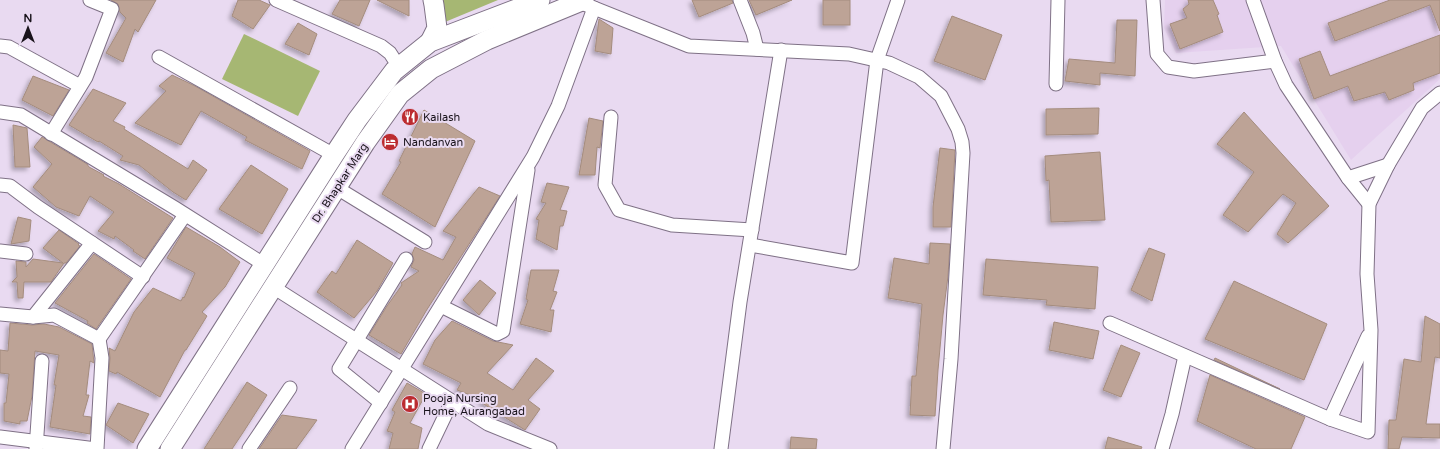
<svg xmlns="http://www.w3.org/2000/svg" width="1440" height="449" font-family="'Varela Round',sans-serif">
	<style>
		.built { fill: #e5d0ee }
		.green { fill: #a6b773 }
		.building { fill: #bda396; stroke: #a48c7e; filter: url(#shadow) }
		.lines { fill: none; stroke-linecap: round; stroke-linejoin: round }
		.minor-casing { stroke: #7f7186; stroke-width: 15 }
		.secondary-casing { stroke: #7f7186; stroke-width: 21 }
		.minor { stroke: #fff; stroke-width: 13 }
		.secondary { stroke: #fff; stroke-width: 19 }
		.labels { text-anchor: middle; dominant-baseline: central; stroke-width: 4; stroke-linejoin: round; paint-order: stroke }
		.poi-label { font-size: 11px; fill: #19131b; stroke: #e9daf1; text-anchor: start }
		.street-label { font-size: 11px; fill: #19131b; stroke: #e9daf1 }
	</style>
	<defs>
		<filter id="shadow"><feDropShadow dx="-3" dy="3" stdDeviation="2" flood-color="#0004"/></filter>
	</defs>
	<rect width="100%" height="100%" fill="#e9daf1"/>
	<polygon class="built" points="1165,0 1440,0 1440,79 1351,160 1281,46 1176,53 1164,28"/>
	<g class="green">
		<polygon points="442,0 498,0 445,22 444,7"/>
		<polygon points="244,34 320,71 298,116 222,79"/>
	</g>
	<g class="building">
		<polygon points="111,0 156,0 138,32 135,29 123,62 106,53 126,18 120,12 118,4"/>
		<polygon points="238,0 259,0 270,5 253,29 232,16"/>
		<polygon points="340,0 370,0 359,26 332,14"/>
		<polygon points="377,0 409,0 409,16"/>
		<polygon points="692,0 732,0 733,3 699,17"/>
		<polygon points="749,0 792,0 756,15"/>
		<rect x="823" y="0" width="27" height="25"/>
		<polygon points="1188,0 1213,0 1219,14 1217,15 1223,32 1180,49 1170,24 1187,18 1183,9 1189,4"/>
		<polygon points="1390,0 1440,0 1440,31 1430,5 1335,41 1328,23"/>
		<polygon points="952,16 1002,35 985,80 934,61"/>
		<polygon points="599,19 613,28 611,54 595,51"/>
		<polygon points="1117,20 1137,20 1135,76 1100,73 1100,85 1065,81 1069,59 1115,63"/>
		<polygon points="298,23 317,34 309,55 285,44"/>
		<polygon points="1440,35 1440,73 1413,83 1414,90 1389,100 1385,92 1354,101 1348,86 1314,99 1299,59 1320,51 1330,76"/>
		<polygon points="172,75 195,86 310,151 302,169 245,140 247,137 201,111 181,145 135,123 166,91 159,86"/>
		<polygon points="33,76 69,90 53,116 22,100"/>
		<polygon points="93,89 126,103 113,121 125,127 124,129 188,169 193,160 207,170 186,200 173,192 139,165 120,160 123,156 99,141 98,142 69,125"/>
		<polygon points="1099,108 1098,134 1046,135 1046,109"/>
		<polygon points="424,110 475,141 435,227 382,194 401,162 399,161"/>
		<polygon points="1244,112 1329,206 1288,243 1277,234 1296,203 1283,194 1248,232 1223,215 1254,172 1217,144"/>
		<polygon points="589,118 603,121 600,148 597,147 595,175 579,175"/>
		<polygon points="13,125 27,128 30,167 15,167"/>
		<polygon points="42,137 87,164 89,167 104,175 103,176 119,184 173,218 145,259 133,251 134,250 115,236 114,239 98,231 114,212 90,196 79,216 56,207 33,187 52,164 34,147"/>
		<polygon points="940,148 955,150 951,227 933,227 933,207"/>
		<polygon points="1100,152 1105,220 1051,222 1049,180 1046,181 1045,156"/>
		<polygon points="251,165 288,189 262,234 219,209"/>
		<polygon points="547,183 569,187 560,210 567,211 563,226 560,226 557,250 536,239 539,220 536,219 546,203 541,202"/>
		<polygon points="479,187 500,196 426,311 401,354 369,335 387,306 402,285 401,283 419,271 411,267 414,260 412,254 415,247 443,260 456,237 443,231"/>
		<polygon points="18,217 31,220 29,241 11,244"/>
		<polygon points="186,227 220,247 240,262 225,287 202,312 207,316 186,350 185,350 160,397 117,372 116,374 109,371 110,358 109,348 115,351 134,312 153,288 181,301 183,297 184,298 195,273 167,258"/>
		<polygon points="59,230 79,244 78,245 80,246 66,263 64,263 51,282 24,282 23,298 18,298 17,282 12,282 17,277 16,261 26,262 26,267 33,259 63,263 43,248"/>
		<polygon points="357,240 393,263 377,291 354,318 317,292 332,271 336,274"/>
		<polygon points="930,243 950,244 948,276 943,315 938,370 935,416 910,415 912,376 916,376 922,304 888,298 894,258 929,264"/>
		<polygon points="1149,248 1165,254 1152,301 1131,290"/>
		<polygon points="94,254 131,279 96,329 87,323 88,321 55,303"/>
		<polygon points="986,259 1098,267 1095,309 1046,305 1047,300 983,295"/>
		<polygon points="531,270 559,270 553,291 557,292 550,310 554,310 551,332 520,324 528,300 526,299"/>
		<polygon points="480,280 496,293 479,315 463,300"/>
		<polygon points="1234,281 1327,324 1304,380 1205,339"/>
		<polygon points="1425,316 1440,324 1440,358 1435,357 1426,424 1440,424 1440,438 1402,437 1399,449 1388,449 1389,420 1396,420 1404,359 1421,362"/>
		<polygon points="452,321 493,341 513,345 487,373 513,390 536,358 554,371 528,400 540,409 525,430 482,403 484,400 457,390 461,383 423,364 435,340"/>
		<polygon points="1054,322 1099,331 1093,359 1049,350"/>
		<polygon points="10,323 32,325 44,324 59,327 92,344 94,363 90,361 86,395 89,395 83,416 91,417 90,434 50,427 56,385 54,385 59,355 35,351 32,396 27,421 20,421 20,424 4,421 4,403 6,403 9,374 0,373 0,350 8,351"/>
		<polygon points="1121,345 1140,353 1121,397 1103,390"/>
		<polygon points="1215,358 1280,389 1214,360"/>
		<polygon points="1210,375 1305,417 1291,449 1256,449 1197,421"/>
		<polygon points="247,382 267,395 244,431 232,449 204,449"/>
		<polygon points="407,383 426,394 410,423 422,428 418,449 389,449 393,433 387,431 395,412 392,410"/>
		<polygon points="118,403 149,414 133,443 106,425"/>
		<polygon points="282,415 317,420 296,449 259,449"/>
		<polygon points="791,437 817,439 816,449 790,449"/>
		<polygon points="1108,437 1142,447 1141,449 1105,449"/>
	</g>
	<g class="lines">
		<defs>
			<g id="minor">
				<polyline points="276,0 381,46 390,53 399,67"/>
				<polyline points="740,0 753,33 757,49"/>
				<polyline points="1153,0 1157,54 1168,67 1194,71 1275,61"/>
				<polyline points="1253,0 1275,61 1286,85 1348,178 1369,204"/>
				<polyline points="579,2 689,46 849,54 889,63 919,77 941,96 958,129 962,142 963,153 951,359 943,449"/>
				<polyline points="0,46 9,47 80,86"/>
				<polyline points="159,57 334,155"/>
				<polyline points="1056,84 1058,0"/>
				<polyline points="0,112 21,115 175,208 265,265"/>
				<polyline points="611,117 605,185 619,210 672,225 752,230"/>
				<polyline points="51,134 86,77 112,9 90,0"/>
				<polyline points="1348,178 1388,165"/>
				<polyline points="0,185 10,186 38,207 143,277"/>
				<polyline points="337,188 425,242"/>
				<polyline points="750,245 852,263 877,60 898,0"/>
				<polyline points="0,251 26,254"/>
				<polyline points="273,287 488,424 550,449"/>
				<polyline points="441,306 497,334 503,331 528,170"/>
				<polyline points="0,314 33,317 54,315 99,339 185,215"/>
				<polyline points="33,317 92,243"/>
				<polyline points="1110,323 1330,419 1368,432 1371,330 1367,274 1369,204 1388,165 1422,108 1440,93"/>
				<polyline points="381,403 339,369 406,259"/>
				<polyline points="1330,419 1368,336"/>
				<polyline points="0,437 96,449"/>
				<polyline points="36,449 42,361"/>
				<polyline points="97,449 102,358 99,339"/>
				<polyline points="249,449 290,388"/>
				<polyline points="352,449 533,157 558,106 594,8"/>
				<polyline points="429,449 452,401"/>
				<polyline points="721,449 740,302 781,50"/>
				<polyline points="1162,449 1172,414 1185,356"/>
			</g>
			<g id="secondary">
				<polyline points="430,42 437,28 434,5 433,0"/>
				<polyline points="147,449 334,155 357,120 394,71 430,42 540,0"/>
				<polyline points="170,449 365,143 400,94 431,69 487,40 584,0"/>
			</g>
		</defs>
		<use href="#minor" class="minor-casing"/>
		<use href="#secondary" class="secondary-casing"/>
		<use href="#minor" class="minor"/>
		<use href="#secondary" class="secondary"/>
	</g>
	<defs>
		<symbol id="restaurant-disc" viewBox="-11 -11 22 22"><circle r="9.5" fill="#bc2c30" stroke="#e9daf1"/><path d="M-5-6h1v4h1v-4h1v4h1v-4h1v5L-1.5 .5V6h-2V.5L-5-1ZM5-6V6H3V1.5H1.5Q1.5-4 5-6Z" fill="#fff"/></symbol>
		<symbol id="hotel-disc" viewBox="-11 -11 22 22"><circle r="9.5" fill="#bc2c30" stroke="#e9daf1"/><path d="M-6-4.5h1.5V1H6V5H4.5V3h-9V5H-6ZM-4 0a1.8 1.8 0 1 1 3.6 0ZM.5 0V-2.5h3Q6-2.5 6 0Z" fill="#fff"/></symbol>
		<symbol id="hospital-disc" viewBox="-11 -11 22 22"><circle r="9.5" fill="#bc2c30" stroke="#e9daf1"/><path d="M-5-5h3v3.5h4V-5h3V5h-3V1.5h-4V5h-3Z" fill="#fff"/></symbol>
	</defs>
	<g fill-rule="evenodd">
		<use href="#restaurant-disc" x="400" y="107" width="20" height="20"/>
		<use href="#hotel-disc" x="380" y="132" width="20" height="20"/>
		<use href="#hospital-disc" x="400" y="394" width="20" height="20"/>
	</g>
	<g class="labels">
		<g class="poi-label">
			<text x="423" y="117">Kailash</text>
			<text x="403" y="142">Nandanvan</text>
			<text x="423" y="398">Pooja Nursing<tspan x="423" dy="13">Home, Aurangabad</tspan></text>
		</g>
		<g class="street-label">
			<text transform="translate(340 183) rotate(-57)">Dr. Bhapkar Marg</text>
		</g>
	</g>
	<g transform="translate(28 28)" stroke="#e9daf1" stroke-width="3" paint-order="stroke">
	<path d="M0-3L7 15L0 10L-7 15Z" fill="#19131b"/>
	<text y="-6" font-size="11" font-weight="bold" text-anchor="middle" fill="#19131b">N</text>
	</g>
</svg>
